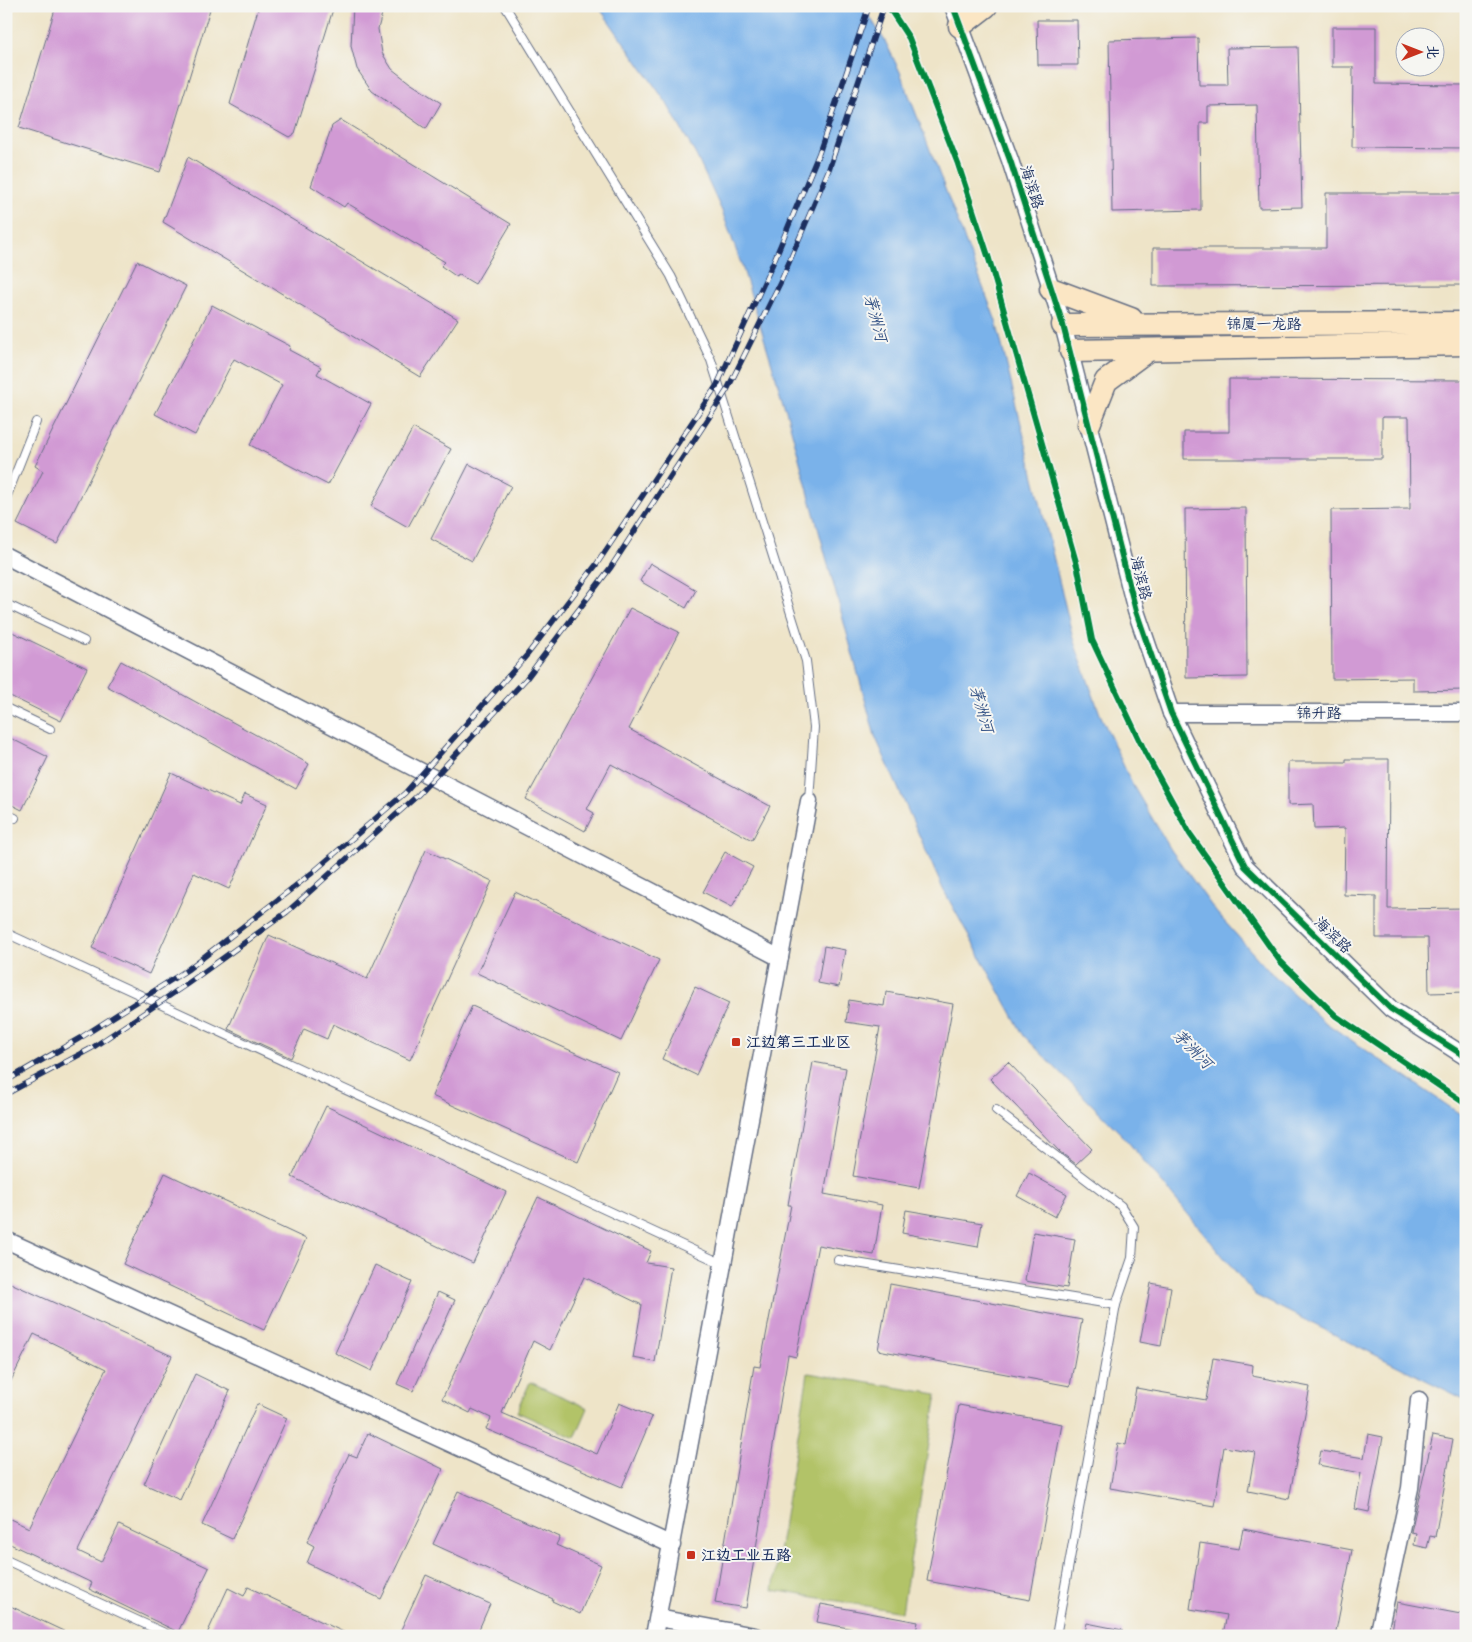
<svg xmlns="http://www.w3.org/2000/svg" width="1472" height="1642" font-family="'Shantell Sans','LXGW WenKai TC',sans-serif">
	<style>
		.green { fill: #b2c367; stroke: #667962 }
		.water { fill: #7ab2ea; stroke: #4a70a4 }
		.building { fill: #d19ad4 }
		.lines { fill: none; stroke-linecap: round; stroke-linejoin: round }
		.lane-casing { stroke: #656e83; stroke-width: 10 }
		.street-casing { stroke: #656e83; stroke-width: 19 }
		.secondary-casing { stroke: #656e83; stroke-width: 25 }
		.lane { stroke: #fff; stroke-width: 8 }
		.street { stroke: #fff; stroke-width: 16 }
		.secondary { stroke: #fbe6c4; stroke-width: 22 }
		.rail-casing { stroke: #1b2f5e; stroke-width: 5.5 }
		.rail { stroke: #f6f6f2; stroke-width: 4; stroke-dasharray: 11; stroke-linecap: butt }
		.cycleway-casing { stroke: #f6f6f2; stroke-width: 9 }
		.cycleway { stroke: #00873e; stroke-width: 6 }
		.poi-dot { fill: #c8321e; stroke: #f6f6f2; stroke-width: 2 }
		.labels { text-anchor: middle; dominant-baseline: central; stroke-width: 4; stroke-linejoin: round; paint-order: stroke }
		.street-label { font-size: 15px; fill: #1b2f5e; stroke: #f6f6f2 }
		.poi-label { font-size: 15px; font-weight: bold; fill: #1b2f5e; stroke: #f6f6f2; text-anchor: start }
		.water-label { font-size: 16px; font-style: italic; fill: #385688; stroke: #f6f6f2 }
	</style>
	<rect width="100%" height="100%" fill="#f6f6f2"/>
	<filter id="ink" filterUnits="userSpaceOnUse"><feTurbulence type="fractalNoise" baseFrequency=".02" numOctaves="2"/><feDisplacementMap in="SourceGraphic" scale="10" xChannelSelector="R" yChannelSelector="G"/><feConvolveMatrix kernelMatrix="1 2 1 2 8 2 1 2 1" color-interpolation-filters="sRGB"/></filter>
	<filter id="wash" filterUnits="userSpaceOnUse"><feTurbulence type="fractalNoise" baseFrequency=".0096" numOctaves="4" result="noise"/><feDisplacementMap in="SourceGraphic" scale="20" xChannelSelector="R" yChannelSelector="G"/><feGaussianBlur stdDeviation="1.12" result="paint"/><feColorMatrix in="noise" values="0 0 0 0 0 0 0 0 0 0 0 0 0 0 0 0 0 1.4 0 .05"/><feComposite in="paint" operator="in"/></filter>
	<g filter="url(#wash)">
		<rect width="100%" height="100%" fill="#eee4c8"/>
		<g class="green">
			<polygon points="808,1373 937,1394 902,1612 773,1590"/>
			<polygon points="530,1382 588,1408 575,1438 517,1412"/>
		</g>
		<polygon class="water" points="598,6 863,6 885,41 900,72 996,321 1074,642 1100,714 1132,784 1171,850 1216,912 1267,969 1323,1021 1466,1118 1466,1400 1255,1295 1124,1137 1024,1036 943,889 875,736 785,407 743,269 722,211 696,155 666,102"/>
		<g id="blocks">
			<g class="building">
				<polygon points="56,6 211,6 160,172 19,128"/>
				<polygon points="259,6 334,6 295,133 289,137 230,104"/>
				<polygon points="353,6 384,6 378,29 382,53 392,69 410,83 441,103 426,129 372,91 357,69 351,46"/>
				<polygon points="1037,20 1077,20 1078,65 1038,65"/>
				<polygon points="1332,27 1376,27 1376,84 1466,85 1466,148 1352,147 1353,67 1332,67"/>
				<polygon points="1198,38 1199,85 1228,85 1227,48 1298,47 1302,207 1259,208 1257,105 1208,106 1208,123 1200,123 1201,210 1112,212 1109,40"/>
				<polygon points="341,120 511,224 475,284 458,274 457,277 441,266 445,262 347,203 344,207 311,186 332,126"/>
				<polygon points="188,157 458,319 420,377 163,222"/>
				<polygon points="1326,193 1466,193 1466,285 1153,286 1153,248 1326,248"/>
				<polygon points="137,261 186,286 57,544 17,524 43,471 35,466"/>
				<polygon points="212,305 290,346 289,350 321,367 317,374 371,404 328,485 250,445 282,385 234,359 195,435 155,414"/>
				<polygon points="1229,379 1466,380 1466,690 1413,691 1413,678 1332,679 1331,510 1410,509 1409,417 1382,417 1382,459 1184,459 1184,432 1229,432"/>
				<polygon points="413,428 451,449 408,527 371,506"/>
				<polygon points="469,464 511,486 472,561 431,539"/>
				<polygon points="1246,508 1247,677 1186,678 1185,509"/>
				<polygon points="650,563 696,590 686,608 640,581"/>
				<polygon points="630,608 679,632 629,729 770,806 752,840 611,764 587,809 594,813 585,831 526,799"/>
				<polygon points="6,629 87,668 61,721 6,694"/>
				<polygon points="121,661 309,764 296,789 107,686"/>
				<polygon points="6,736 48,757 22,810 6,802"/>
				<polygon points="1346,759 1389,759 1388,909 1466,908 1466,992 1429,993 1428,938 1376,938 1376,896 1344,895 1345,828 1314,829 1313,804 1288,805 1288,762 1346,762"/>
				<polygon points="171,773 240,805 245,794 267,804 229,889 194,873 149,974 92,948"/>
				<polygon points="426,850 492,881 410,1060 333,1024 327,1039 304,1029 291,1058 228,1029 269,935 367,979"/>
				<polygon points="725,852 753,867 732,907 703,892"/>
				<polygon points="515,892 659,960 621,1041 477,973"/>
				<polygon points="824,946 845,950 839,987 818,983"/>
				<polygon points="695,987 729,1003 696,1075 662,1059"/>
				<polygon points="886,992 953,1004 919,1188 853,1176 880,1027 846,1022 849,1000 884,1006"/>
				<polygon points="472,1006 618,1072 578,1162 432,1096"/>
				<polygon points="813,1062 846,1068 824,1194 882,1205 874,1255 818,1245 796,1357 788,1355 746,1608 715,1603 754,1366 760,1367 791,1205 788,1205"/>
				<polygon points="1008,1062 1092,1149 1076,1164 1060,1152 990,1079"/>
				<polygon points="326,1106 506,1192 473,1263 292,1177"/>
				<polygon points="165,1173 306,1239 264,1330 123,1264"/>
				<polygon points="1029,1173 1067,1194 1055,1217 1017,1196"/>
				<polygon points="538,1197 651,1251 646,1263 671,1267 655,1362 633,1358 642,1305 584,1277 550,1350 533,1341 502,1413 597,1454 619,1403 652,1417 622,1487 486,1429 491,1418 472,1409 470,1413 442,1399"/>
				<polygon points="906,1210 982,1223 978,1247 902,1233"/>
				<polygon points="1033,1232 1075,1239 1067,1288 1025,1281"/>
				<polygon points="375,1265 412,1282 372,1371 335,1353"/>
				<polygon points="6,1281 172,1356 78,1551 101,1562 119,1525 209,1568 178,1632 89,1589 92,1583 6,1542 6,1517 29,1528 106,1369 34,1334 6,1391"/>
				<polygon points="1151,1283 1171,1287 1161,1346 1140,1342"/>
				<polygon points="890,1284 1082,1320 1070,1386 878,1350"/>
				<polygon points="438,1292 455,1300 413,1391 397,1384"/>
				<polygon points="1213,1358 1253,1365 1252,1376 1310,1387 1289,1499 1248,1491 1255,1452 1224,1447 1214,1506 1110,1488 1118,1443 1126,1445 1136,1388 1206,1400"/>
				<polygon points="195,1374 230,1391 180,1500 144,1484"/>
				<polygon points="257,1404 287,1418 232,1539 202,1525"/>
				<polygon points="959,1405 1062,1424 1030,1600 927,1581"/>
				<polygon points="368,1433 443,1469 381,1599 307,1563 314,1546 307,1542 349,1454 357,1457"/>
				<polygon points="1368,1434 1383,1437 1369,1512 1355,1509 1361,1473 1318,1465 1321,1451 1364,1458"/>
				<polygon points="1433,1435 1453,1439 1435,1537 1430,1536 1427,1548 1414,1545 1416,1533 1411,1532"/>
				<polygon points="458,1491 560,1537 556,1545 601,1565 580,1614 552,1601 553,1599 433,1544"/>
				<polygon points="1243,1529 1352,1550 1335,1636 1231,1636 1223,1634 1227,1615 1190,1609 1200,1543 1239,1549"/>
				<polygon points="426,1575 490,1604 476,1636 398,1636"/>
				<polygon points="248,1587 352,1636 206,1636 228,1588 244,1596"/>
				<polygon points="1397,1602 1466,1615 1466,1636 1391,1636"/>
				<polygon points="6,1604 74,1636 6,1636"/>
				<polygon points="821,1604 918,1622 915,1636 890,1636 817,1622"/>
				<polygon points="1087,1623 1122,1630 1122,1636 1084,1636"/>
			</g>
		</g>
	</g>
	<g filter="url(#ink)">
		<use href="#blocks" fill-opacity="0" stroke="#656e83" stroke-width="1"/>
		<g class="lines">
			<defs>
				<g id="lane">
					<polyline points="505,6 671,276 711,360 806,661 814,727 809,801"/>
					<polyline points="6,498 36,422"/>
					<polyline points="6,604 84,641"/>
					<polyline points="6,708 50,729"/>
					<polyline points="6,814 15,818"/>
					<polyline points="6,933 723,1264"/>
					<polyline points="996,1110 1121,1206 1134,1227 1132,1258 1116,1305"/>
					<polyline points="838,1260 1116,1305 1056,1636"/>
					<polyline points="6,1560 171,1636"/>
				</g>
				<g id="street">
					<polyline points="953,6 1010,160 1063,325 1136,611 1171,713 1245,866 1391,1009 1466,1057"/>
					<polyline points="6,556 780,958"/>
					<polyline points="1171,713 1466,713"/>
					<polyline points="6,1240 672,1545"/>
					<polyline points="658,1618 755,1636"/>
					<polyline points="654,1636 809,801"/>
					<polyline points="1378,1636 1410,1488 1419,1400"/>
				</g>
				<g id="secondary">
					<polyline points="960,26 986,6"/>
					<polyline points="1051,289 1131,319"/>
					<polyline points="1063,325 1466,323"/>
					<polyline points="1071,351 1466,344"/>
					<polyline points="1089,424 1106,381 1148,350"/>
				</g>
			</defs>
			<use href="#lane" class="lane-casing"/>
			<use href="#street" class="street-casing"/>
			<use href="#secondary" class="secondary-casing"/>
			<use href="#lane" class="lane"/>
			<use href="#street" class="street"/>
			<use href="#secondary" class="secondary"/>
			<defs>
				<g id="rail">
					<polyline points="6,1081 80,1038 187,970 312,873 405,793 527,655 596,565 717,385 773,263 819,153 869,6"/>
					<polyline points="6,1094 92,1048 187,984 287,912 417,796 526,679 611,567 727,390 781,281 829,169 884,6"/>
				</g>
			</defs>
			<use href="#rail" class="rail-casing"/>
			<use href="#rail" class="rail"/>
			<defs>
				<g id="cycleway">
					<polyline points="888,6 909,38 958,164 989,259 1078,569 1092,640 1145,752 1190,834 1280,961 1336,1016 1466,1104"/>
					<polyline points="953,6 1010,160 1063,325 1136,611 1171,713 1245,866 1391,1009 1466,1057"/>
				</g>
			</defs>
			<use href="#cycleway" class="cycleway-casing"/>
			<use href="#cycleway" class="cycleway"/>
		</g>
	</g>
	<g class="poi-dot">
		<rect x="731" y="1037" width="10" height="10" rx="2.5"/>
		<rect x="686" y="1550" width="10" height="10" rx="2.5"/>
	</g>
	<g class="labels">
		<g class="street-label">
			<text transform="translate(1032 187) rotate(72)">海滨路</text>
			<text x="1264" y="324">锦厦一龙路</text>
			<text transform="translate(1141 578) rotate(76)">海滨路</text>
			<text x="1319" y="713">锦升路</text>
			<text transform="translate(1333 935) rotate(44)">海滨路</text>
		</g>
		<g class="poi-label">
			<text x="746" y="1042">江边第三工业区</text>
			<text x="701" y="1555">江边工业五路</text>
		</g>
		<g class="water-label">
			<text transform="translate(876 318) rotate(75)">茅洲河</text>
			<text transform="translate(982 709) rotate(74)">茅洲河</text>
			<text transform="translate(1193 1049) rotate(45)">茅洲河</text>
		</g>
	</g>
	<rect width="1472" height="1642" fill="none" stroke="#f6f6f2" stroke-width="25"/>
	<g transform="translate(1420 52) rotate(90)"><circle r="24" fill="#f6f6f2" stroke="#9ea6b7"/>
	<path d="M0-4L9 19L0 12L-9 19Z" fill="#c8321e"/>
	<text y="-8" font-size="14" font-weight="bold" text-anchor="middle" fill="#1b2f5e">北</text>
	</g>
</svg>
